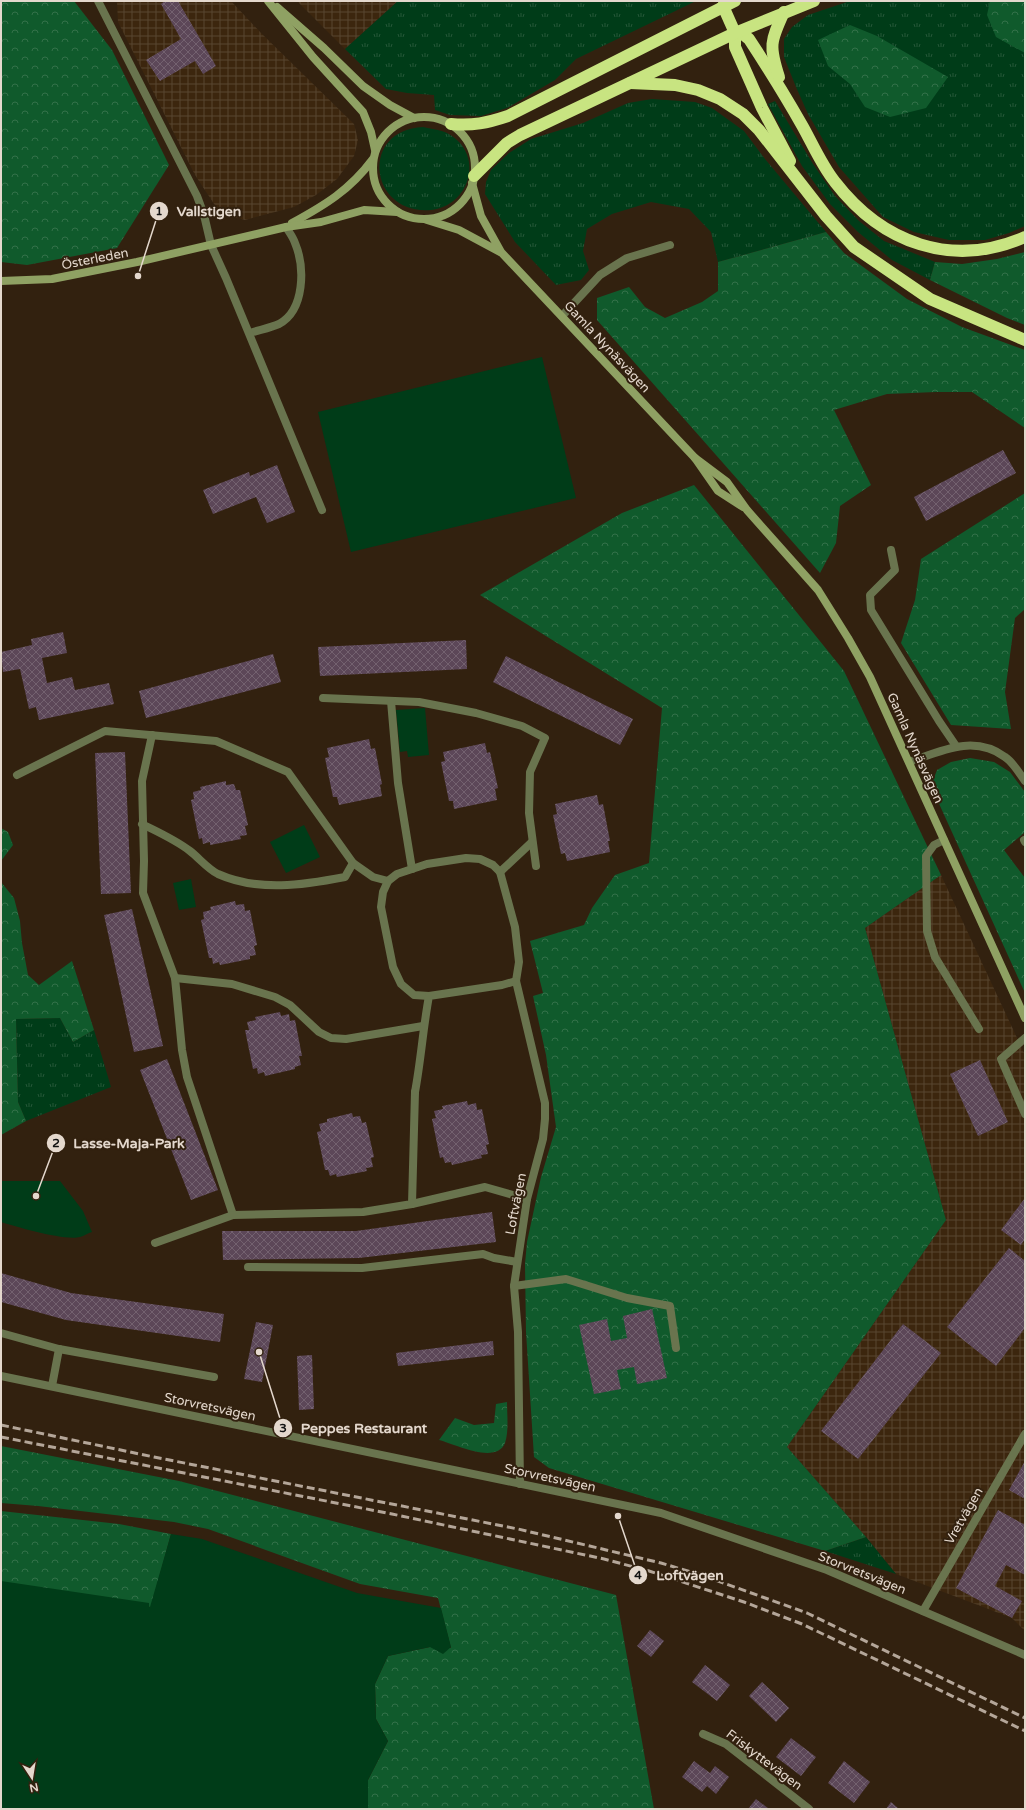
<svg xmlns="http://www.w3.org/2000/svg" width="1026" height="1810" font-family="'Varela Round',sans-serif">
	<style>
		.industrial { fill: url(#industrial-grid) }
		.grass { fill: url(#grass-tufts) }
		.forest { fill: url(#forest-crowns) }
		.park { fill: #003c18 }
		.building { fill: url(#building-cross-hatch) }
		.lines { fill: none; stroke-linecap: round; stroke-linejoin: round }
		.lane { stroke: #69744e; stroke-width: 8 }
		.street { stroke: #69744e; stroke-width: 8 }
		.secondary { stroke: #8fa163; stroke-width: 8 }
		.highway { stroke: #c8e481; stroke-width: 12 }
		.rail { stroke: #b4a699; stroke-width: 3; stroke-dasharray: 8 4; stroke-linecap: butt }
		.labels { text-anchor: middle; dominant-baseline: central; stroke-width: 4; stroke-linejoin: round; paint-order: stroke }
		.street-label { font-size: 13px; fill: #e4d8cd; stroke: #32210f }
		.leader { fill: none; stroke: #e4d8cd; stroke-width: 1.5 }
		.callout-dot { fill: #e4d8cd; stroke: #32210f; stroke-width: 1.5 }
		.mark-label { font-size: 12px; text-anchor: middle; font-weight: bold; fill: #111 }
		.callout-label { font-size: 14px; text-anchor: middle; font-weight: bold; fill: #e4d8cd; stroke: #32210f; stroke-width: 4; stroke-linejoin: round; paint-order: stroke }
	</style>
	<defs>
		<pattern id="industrial-grid" width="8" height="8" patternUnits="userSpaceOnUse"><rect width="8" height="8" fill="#3c260e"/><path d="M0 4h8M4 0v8" fill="none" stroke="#584530"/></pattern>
		<pattern id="grass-tufts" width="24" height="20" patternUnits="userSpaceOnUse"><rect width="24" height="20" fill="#003c18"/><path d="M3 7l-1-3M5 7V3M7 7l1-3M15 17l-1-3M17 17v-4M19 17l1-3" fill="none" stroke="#255738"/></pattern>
		<pattern id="forest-crowns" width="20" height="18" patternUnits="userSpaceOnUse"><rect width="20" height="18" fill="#105a2c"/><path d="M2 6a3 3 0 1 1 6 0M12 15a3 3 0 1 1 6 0" fill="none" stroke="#337149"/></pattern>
		<pattern id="building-cross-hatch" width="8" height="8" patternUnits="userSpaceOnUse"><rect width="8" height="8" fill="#5c4758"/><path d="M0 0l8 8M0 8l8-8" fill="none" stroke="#73616f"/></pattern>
	</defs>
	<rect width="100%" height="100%" fill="#32210f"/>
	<g class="industrial">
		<polygon points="117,1 231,1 261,33 354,124 358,140 354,156 337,179 316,195 294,207 245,220 220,213 195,175 118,22"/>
		<polygon points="297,1 398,1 345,49"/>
		<polygon points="941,875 1025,1055 1025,1631 1012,1618 896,1574 866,1537 787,1447 946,1220 865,928"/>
	</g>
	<g class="grass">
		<polygon points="398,1 696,1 576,59 555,80 507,108 481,116 450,115 435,110 434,95 407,93 386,89 345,49"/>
		<polygon points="850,1 1025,1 1025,226 1009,233 985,240 949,240 914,232 883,217 839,167 808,114 796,87 784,57 784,39 792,27 808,15"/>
		<polygon points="652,99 695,102 712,108 744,131 765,159 826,232 718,262 711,232 689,209 651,202 612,214 587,229 583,251 589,270 581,280 556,285 515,242 485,194 486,182 491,170 509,153 531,139 583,123 628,103"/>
		<polygon points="775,101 813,164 835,196 859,221 884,241 935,262 930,280 892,260 858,232 830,204 802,166 768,104"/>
		<path d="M423,127C432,129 444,130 452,136C484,158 469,206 431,210C369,215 359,130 423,127Z"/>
		<polygon points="60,1018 73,1042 94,1030 111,1087 26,1121 18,1102 16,1019"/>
		<polygon points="866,1537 896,1574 825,1551"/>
	</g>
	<g class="forest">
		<polygon points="1,1 74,1 112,50 169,165 117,248 27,265 1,262"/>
		<polygon points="990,1 1025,1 1025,53 996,37 987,15"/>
		<polygon points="850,25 877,36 948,77 926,108 890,117 865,107 850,84 828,66 818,40"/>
		<polygon points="826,232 844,253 907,299 962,327 1025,350 1025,428 972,392 936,392 887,394 834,410 871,485 840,506 836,543 820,573 597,320 597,298 629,287 645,307 665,318 702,302 718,291 718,262"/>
		<polygon points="1025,252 1025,325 1007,318 930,280 935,262 962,264 997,259"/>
		<polygon points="694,485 844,671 941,875 865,928 946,1220 787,1447 866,1537 825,1551 549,1468 534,1457 526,1332 525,1264 527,1242 541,1177 556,1127 546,1055 533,996 543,993 530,941 584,925 592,908 615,875 649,863 662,708 480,595 622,513"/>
		<polygon points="1025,493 1025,609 1015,618 1005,692 1011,729 951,725 901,643 915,600 921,559"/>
		<polygon points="970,758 994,762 1010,772 1025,792 1025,832 1004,850 1025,878 1025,993 931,786 937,770 951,762"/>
		<polygon points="1,828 8,832 13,845 1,861"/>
		<polygon points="1,882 14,898 20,921 22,943 28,975 39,985 72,961 94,1030 73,1042 60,1018 16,1019 18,1102 26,1121 1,1135"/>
		<path d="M507,1402C507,1415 509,1431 505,1443C496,1465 455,1444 439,1440L455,1418L474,1425L494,1423L496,1404Z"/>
		<polygon points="1,1446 179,1481 616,1595 654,1809 368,1809 368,1780 388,1741 376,1719 375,1684 388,1656 430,1647 451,1648 438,1598 360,1584 208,1529 174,1522 38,1506 1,1503"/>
		<polygon points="1,1511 119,1524 171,1534 151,1607 1,1583"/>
	</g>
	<g class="park">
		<polygon points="542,357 576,498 351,552 318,412"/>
		<polygon points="425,708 429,755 408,757 407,751 400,752 396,710"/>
		<polygon points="304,825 320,857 286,873 270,842"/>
		<polygon points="191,879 196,907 179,910 173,883"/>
		<path d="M1,1181H60L83,1211L92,1232C88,1233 84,1236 80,1237C65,1241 17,1227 1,1222Z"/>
		<polygon points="171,1534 202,1539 357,1593 441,1608 451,1647 443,1654 430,1647 388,1656 375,1684 376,1719 388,1741 368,1780 368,1809 1,1809 1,1581 149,1603 149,1607 150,1607"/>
	</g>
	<g class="building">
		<polygon points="165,1 178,1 216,66 203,74 195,61 160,81 146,60 181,39 161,4"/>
		<polygon points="1003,450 1016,473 926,521 914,497"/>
		<polygon points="277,465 295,512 267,523 256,497 213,514 203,490 249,472 250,476"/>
		<polygon points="63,632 67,653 42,658 47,683 72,677 75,690 109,683 114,704 39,720 36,707 29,709 20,669 3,672 1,652 32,645 31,639"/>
		<polygon points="466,640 467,669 320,676 318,647"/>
		<polygon points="273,654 281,682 146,718 139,691"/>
		<polygon points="506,656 633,719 620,745 493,682"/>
		<polygon points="369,739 371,749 375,748 382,784 380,785 382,796 339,805 337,797 333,797 325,758 329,757 327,748"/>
		<polygon points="485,743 487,753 490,752 498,788 495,789 497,800 454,809 453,801 449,801 441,762 445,761 443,752"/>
		<polygon points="125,752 131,893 101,894 95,753"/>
		<polygon points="226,781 226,785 234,784 236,790 240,790 248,825 245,826 247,835 240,836 241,839 210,845 210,842 203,844 202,838 199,839 191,800 194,799 193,792 201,790 200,787"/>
		<polygon points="597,795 599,805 603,804 610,841 608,841 610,852 567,861 565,853 561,854 553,815 557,814 555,804"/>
		<polygon points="235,901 236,905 244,904 245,911 250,910 257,945 254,946 256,955 250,956 250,959 220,965 219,962 213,964 212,958 209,958 201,920 204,919 203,912 211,910 210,907"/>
		<polygon points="132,909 163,1046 134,1052 104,915"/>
		<polygon points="280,1012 281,1016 289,1014 290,1021 295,1020 302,1056 299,1056 301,1065 295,1067 295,1069 265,1076 264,1072 258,1074 257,1068 253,1069 245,1030 249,1030 247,1022 256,1020 255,1017"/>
		<polygon points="167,1059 218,1190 191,1200 140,1070"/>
		<polygon points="980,1060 1008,1122 978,1136 950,1074"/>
		<polygon points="467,1101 468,1105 476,1103 477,1110 482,1109 489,1144 486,1145 488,1154 481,1155 482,1158 452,1165 451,1162 445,1163 443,1157 440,1158 432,1119 436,1118 434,1111 443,1109 442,1106"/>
		<polygon points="352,1113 353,1117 360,1116 362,1123 366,1122 374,1157 371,1158 373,1167 366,1168 367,1171 337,1177 336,1174 330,1176 328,1170 325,1170 317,1132 321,1131 319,1124 327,1122 327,1119"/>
		<polygon points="1025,1198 1025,1239 1021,1245 1001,1230"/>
		<polygon points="492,1212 496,1242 359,1258 223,1260 222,1231 356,1231"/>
		<polygon points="1009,1248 1025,1261 1025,1328 996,1366 947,1327"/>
		<polygon points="1,1273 71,1293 224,1314 220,1342 66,1320 1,1302"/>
		<polygon points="652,1309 667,1378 637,1384 634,1367 617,1370 621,1389 594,1394 579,1325 607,1319 611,1341 627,1338 623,1316"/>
		<polygon points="256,1322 273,1325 262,1382 244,1379"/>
		<polygon points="903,1324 941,1353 858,1459 821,1431"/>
		<polygon points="493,1341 494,1355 398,1366 396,1353"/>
		<polygon points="312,1355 314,1409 299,1410 297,1356"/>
		<polygon points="1025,1461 1025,1499 1009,1490"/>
		<polygon points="998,1510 1025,1525 1025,1575 1006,1565 995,1586 1022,1601 1012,1618 956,1588"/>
		<polygon points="650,1630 664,1641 651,1657 637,1646"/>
		<polygon points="705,1665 730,1685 717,1701 692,1682"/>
		<polygon points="762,1682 789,1708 776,1722 749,1696"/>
		<polygon points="791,1738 816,1757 801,1776 776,1757"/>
		<polygon points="694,1761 710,1773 715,1766 729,1777 716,1794 707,1786 702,1792 682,1777"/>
		<polygon points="844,1761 870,1782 854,1803 828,1783"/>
		<polygon points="756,1799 769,1809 748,1809"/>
		<polygon points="891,1802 899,1809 886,1809"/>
	</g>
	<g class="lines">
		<g class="lane">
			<polyline points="562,316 600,275 627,258 670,245"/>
			<path d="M250,333C259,330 270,328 279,324C305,310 305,267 295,243C293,237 289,232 286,227"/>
			<polyline points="891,550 895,570 870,595 871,610 939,721 956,746"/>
			<polyline points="323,698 419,702 476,713 522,726 545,738 530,772 529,813 536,866"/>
			<polyline points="391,701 398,783 412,869"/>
			<polyline points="152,735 142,781 144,861 143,893 175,978 182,1050 187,1077 233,1215 363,1212 412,1204 415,1092"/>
			<polyline points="17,775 105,731 216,741 288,772 353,863 373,877 388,881"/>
			<path d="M142,824C158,832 176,840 190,851C199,858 208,869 218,874C258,892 304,885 345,877L353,863"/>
			<polyline points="944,840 934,845 926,856 927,931 935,957 979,1029"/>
			<polyline points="1024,840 1025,842"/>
			<polyline points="500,872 532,842"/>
			<polyline points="175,978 232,984 275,997 290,1005 319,1032 331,1038 346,1039 423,1026"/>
			<polyline points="1025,1038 1001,1059 1025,1114"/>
			<polyline points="412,1204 485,1187 527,1199"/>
			<polyline points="155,1243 233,1215"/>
			<polyline points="248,1267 362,1268 483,1254 494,1258 517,1262"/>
			<polyline points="514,1286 566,1279 627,1298 670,1306 676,1348"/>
			<polyline points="1,1333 59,1349 214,1377"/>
			<polyline points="52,1386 59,1349"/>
		</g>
		<g class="street">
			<polyline points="98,1 197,196 204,215 211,245 226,278 322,510"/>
			<path d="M909,762C941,751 974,734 1005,757C1013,762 1019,773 1025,781"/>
			<polyline points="429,996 414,995 401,984 393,967 381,907 383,892 388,881 397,874 427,864 466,858 480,859 493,865 500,872 515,927 519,962 516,981"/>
			<path d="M415,1092C421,1060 423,1028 429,996L502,985L516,981L545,1103V1119L543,1139L527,1199L514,1286L518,1332L520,1484"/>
			<polyline points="1,1376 661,1513 827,1570 1025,1655"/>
			<polyline points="923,1611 1025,1434"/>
			<polyline points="703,1734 726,1744 809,1809"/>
		</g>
		<g class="secondary">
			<polyline points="268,1 313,57 363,112 371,132 375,150"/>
			<polyline points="277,7 324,48 363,86 390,105 414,118"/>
			<circle cx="424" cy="168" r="51"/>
			<polyline points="472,183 481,216 501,252 695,458 718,491 743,507"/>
			<polyline points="427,220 459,230 500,252"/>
			<path d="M292,223C325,205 350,190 373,159"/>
			<polyline points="1,281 52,279 137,262 286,227 321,222 364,210 397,212"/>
			<polyline points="695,458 727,482 747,510 818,590 848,638 870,677 1025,1018"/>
		</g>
		<g class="highway">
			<polyline points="723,6 735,33 735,47 762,108 790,161"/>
			<path d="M735,33L744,35L749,39C768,68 786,97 803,127C813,145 822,166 835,182C882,243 952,269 1025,237"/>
			<path d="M779,77C769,46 770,42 784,12"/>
			<polyline points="630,83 675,85 698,90 720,99 743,114 759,130 826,216 854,247 930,299 1025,340"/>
			<path d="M451,124C473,126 487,123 508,116L735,1"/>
			<polyline points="474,176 507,143 520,135 735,33 814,1"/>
		</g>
		<g class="rail">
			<polyline points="1,1425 154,1457 518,1529 661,1563 701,1575 807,1613 1025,1718"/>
			<polyline points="1,1437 392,1514 604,1559 649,1571 744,1602 802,1624 1025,1731"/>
		</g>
	</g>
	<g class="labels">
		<g class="street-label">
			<text transform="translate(95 259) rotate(-11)">Österleden</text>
			<text transform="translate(607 347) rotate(47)">Gamla Nynäsvägen</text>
			<text transform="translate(915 748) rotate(66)">Gamla Nynäsvägen</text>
			<text transform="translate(516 1204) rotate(-79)">Loftvägen</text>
			<text transform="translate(210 1407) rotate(12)">Storvretsvägen</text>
			<text transform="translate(550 1478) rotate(12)">Storvretsvägen</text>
			<text transform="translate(964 1516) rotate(-60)">Vretvägen</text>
			<text transform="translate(862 1573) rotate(22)">Storvretsvägen</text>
			<text transform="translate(764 1760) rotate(37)">Friskyttevägen</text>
		</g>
	</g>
	<path class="leader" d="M138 276L159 211M36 1196L56 1143M259 1352L283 1428M618 1516L638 1575"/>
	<g class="callout-dot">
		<circle cx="138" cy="276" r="4"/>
		<circle cx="36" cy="1196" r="4"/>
		<circle cx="259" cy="1352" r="4"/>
		<circle cx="618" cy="1516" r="4"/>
		<circle cx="159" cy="211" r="10"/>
		<circle cx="56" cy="1143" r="10"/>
		<circle cx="283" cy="1428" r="10"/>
		<circle cx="638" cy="1575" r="10"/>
	</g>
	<g class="mark-label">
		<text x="159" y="215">1</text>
		<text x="56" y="1147">2</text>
		<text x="283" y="1432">3</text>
		<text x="638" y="1579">4</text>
	</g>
	<g class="callout-label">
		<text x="209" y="216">Vallstigen</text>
		<text x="129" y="1148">Lasse-Maja-Park</text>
		<text x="364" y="1433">Peppes Restaurant</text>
		<text x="690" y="1580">Loftvägen</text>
	</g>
	<rect width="1026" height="1810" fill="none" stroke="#e4d8cd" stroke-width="4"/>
	<g transform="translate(32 1778) rotate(168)" stroke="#32210f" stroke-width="3" paint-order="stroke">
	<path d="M0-3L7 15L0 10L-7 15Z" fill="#e4d8cd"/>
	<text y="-6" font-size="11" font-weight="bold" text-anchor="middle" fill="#e4d8cd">N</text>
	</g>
</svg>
